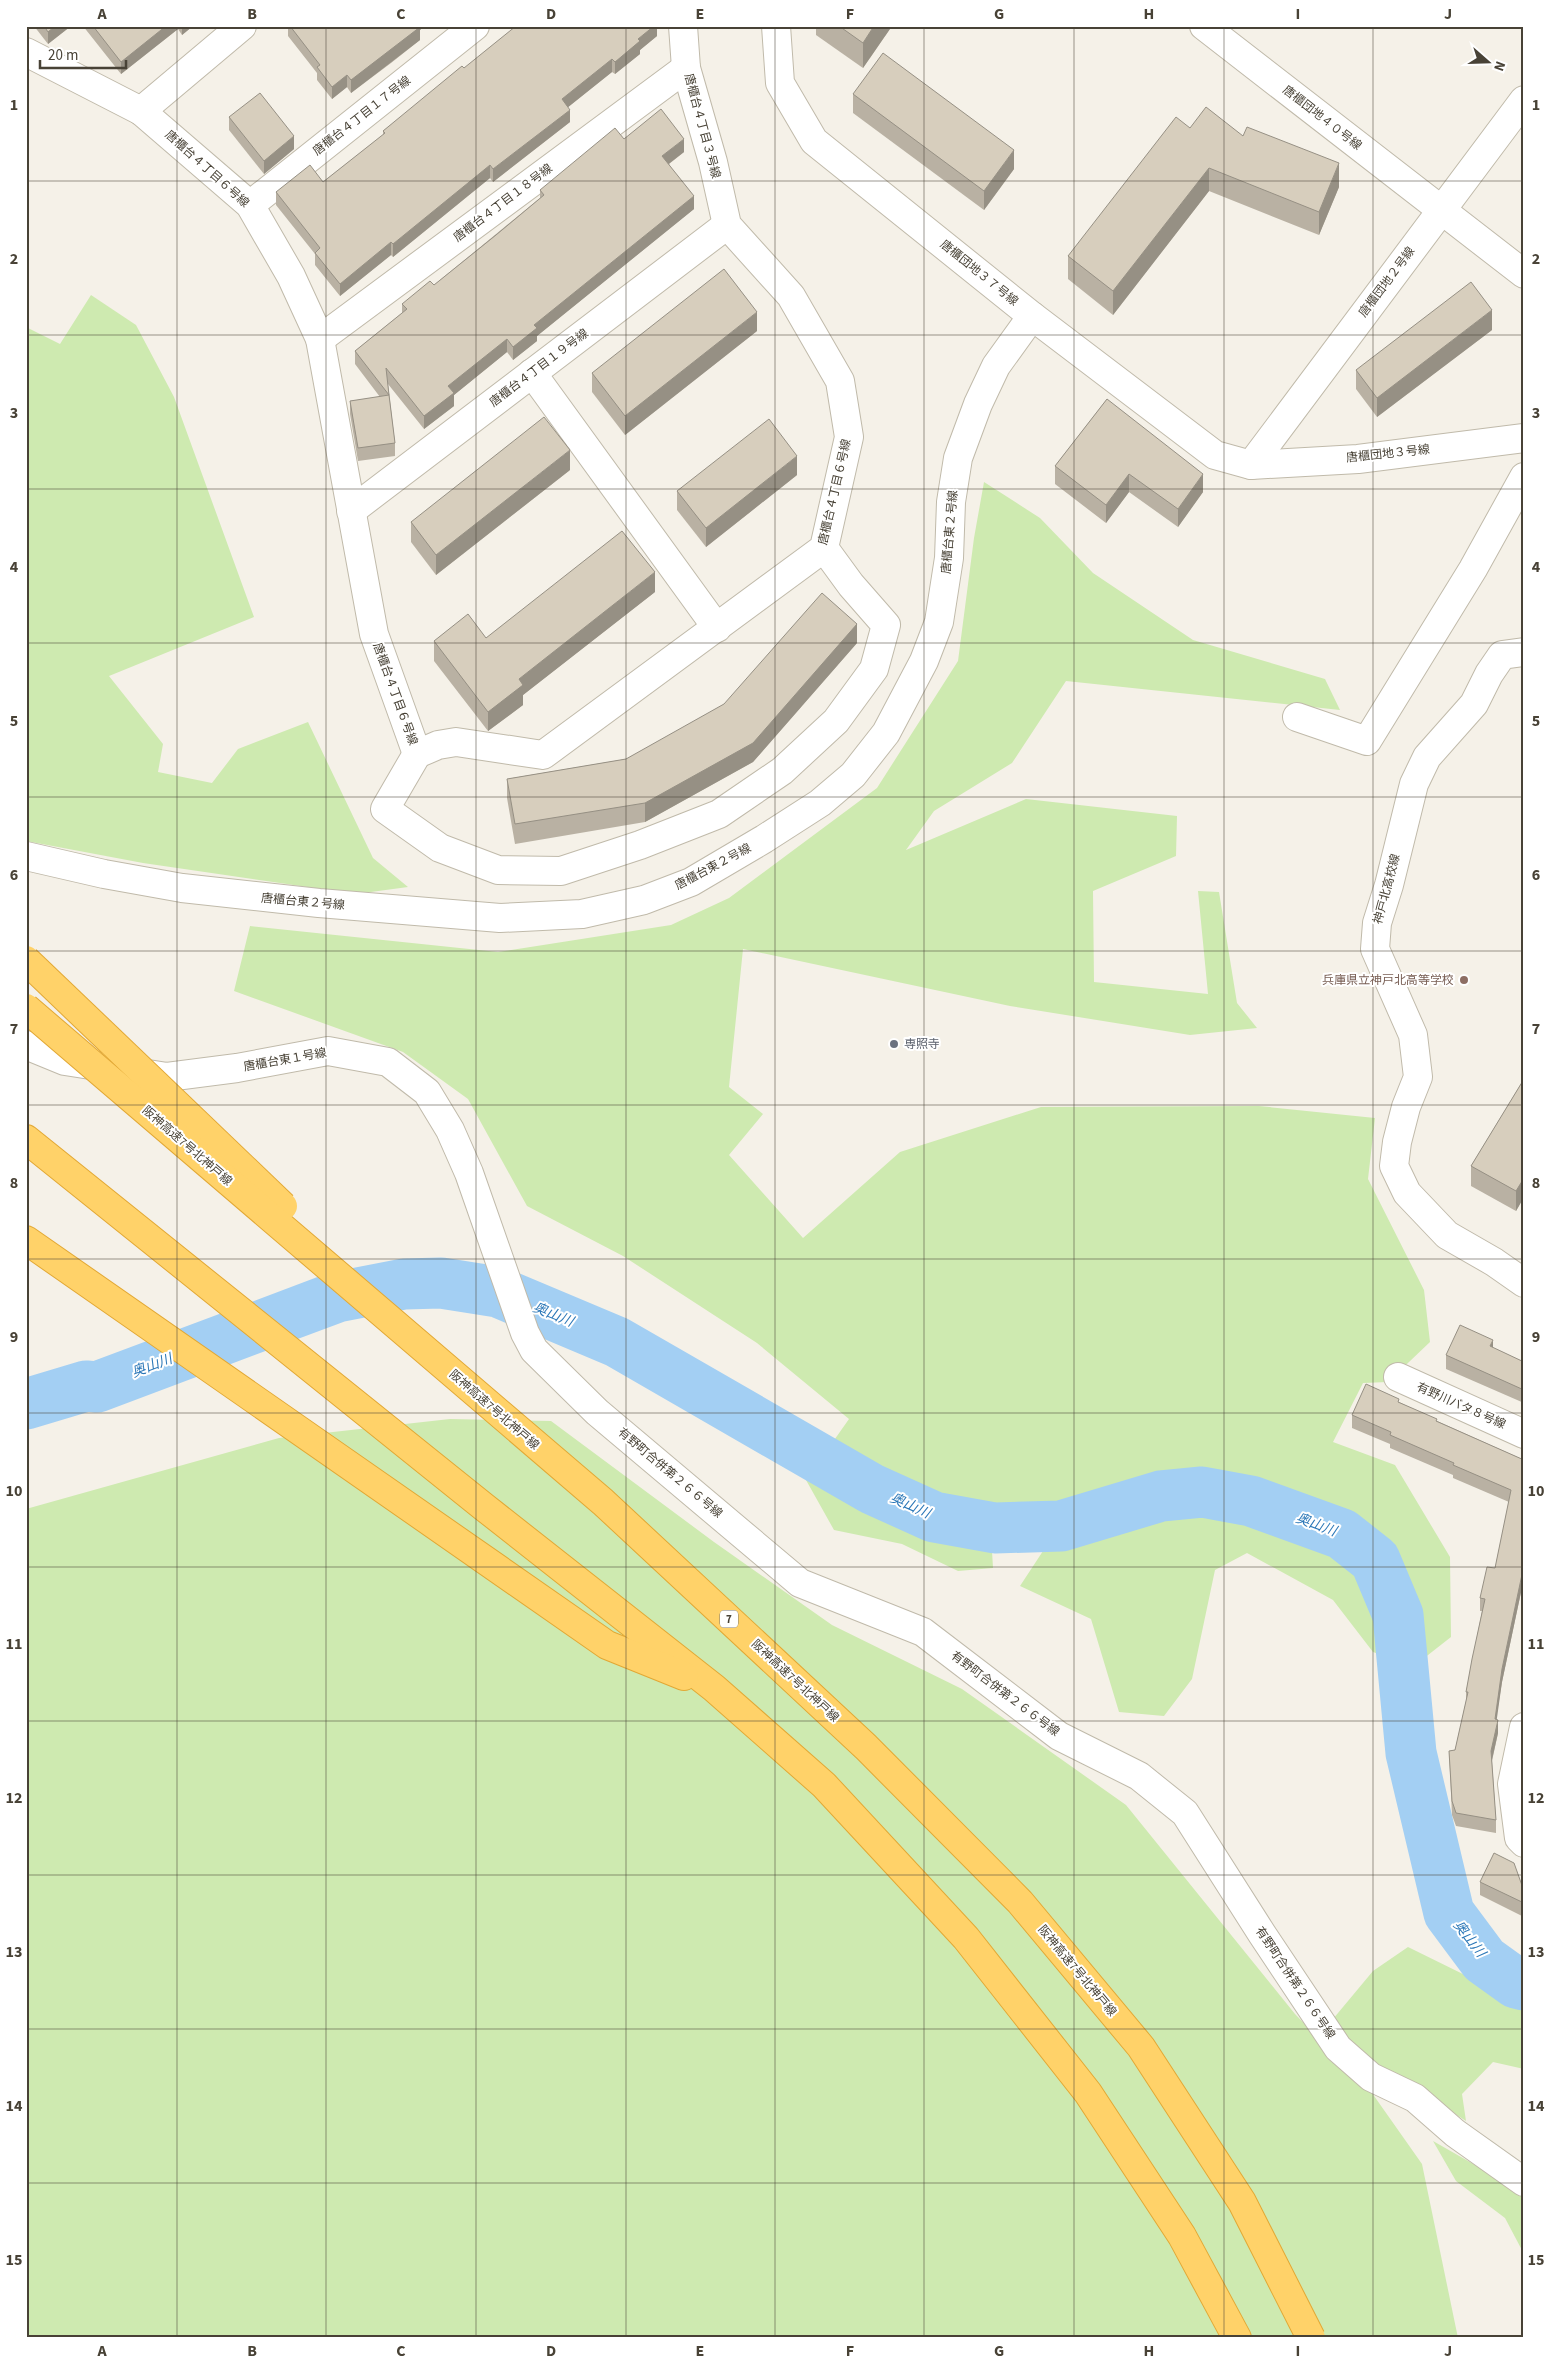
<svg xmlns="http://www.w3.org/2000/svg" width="1550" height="2364" font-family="'Source Sans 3','Noto Sans JP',sans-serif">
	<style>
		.green { fill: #ceeab0 }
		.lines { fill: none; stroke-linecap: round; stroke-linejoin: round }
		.river { stroke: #a3cff3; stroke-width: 51 }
		.minor-casing { stroke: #c0baaa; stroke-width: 30 }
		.motorway-casing { stroke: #e2a835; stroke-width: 30 }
		.minor { stroke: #fff; stroke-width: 28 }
		.motorway { stroke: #ffd269; stroke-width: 28 }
		.motorway-bridge-casing { stroke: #e2a835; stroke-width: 30; stroke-linecap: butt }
		.motorway-bridge { stroke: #ffd269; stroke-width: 28 }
		.wall { fill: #b9b1a3 }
		.shaded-wall { fill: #969084 }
		.building { fill: #d7cebd; stroke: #969084 }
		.grid { fill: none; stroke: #484236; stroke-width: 1; stroke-opacity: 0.55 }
		.education-dot { fill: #8d6e63; stroke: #fff; stroke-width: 2 }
		.worship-dot { fill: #6b7280; stroke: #fff; stroke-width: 2 }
		.labels { text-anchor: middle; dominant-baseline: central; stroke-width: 4; stroke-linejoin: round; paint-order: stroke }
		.shield { fill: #fff; stroke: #7f7b72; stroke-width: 1 }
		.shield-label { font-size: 11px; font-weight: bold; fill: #484236 }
		.street-label { font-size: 12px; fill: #484236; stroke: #fff }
		.education-label { font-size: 12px; fill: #785e54; stroke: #fff; text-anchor: end }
		.worship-label { font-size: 12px; fill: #5b616d; stroke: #fff; text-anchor: start }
		.water-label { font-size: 14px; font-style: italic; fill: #2c78b8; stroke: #fff }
		.neatline { fill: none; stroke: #484236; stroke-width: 2 }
		.grid-label { font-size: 16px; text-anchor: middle; font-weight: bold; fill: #484236 }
	</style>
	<rect width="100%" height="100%" fill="#f5f1e8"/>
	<g class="green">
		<polygon points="91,295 136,325 174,397 254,617 109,676 163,744 158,772 212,783 238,749 308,722 373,858 408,887 356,894 143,863 26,841 26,327 60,344"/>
		<polygon points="984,482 1040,518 1093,573 1193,640 1325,679 1340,710 1066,681 1012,763 934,811 906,850 1026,799 1177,816 1176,856 1093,891 1094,982 1208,994 1198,891 1219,892 1237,1003 1257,1028 1190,1035 1010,1006 743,949 729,1087 763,1114 729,1155 803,1238 900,1152 1041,1107 1259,1106 1375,1118 1368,1179 1424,1290 1430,1342 1388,1382 1363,1383 1333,1442 1395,1465 1450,1557 1451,1637 1414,1666 1373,1652 1333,1600 1247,1553 1215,1570 1192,1679 1164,1716 1119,1712 1091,1619 1020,1586 1043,1551 1032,1505 990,1516 993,1568 958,1571 902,1544 834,1530 806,1480 849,1419 757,1343 623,1256 527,1206 468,1099 403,1052 234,991 250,926 498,952 671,925 729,898 877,788 958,661 974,538"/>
		<polygon points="450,1419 551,1421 714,1542 832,1625 962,1689 1126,1805 1295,2014 1372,2093 1422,2164 1458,2338 26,2338 26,1509 279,1438"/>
		<polygon points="1408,1947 1471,1978 1524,1997 1524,2069 1493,2062 1462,2094 1466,2121 1417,2089 1379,2069 1328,2025 1373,1971"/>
		<polygon points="1433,2141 1524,2193 1524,2254 1505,2218 1456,2181"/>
	</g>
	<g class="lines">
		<polyline class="river" points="26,1404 86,1386 97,1387 337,1297 404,1284 441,1283 498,1292 617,1342 872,1489 934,1517 995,1528 1061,1526 1161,1496 1202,1492 1251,1501 1342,1534 1375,1560 1398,1615 1411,1753 1449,1913 1484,1960 1516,1983 1524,1985"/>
		<defs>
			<g id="minor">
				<polyline points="776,26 780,83 814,141 1032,316 1215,455 1251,465 1358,459 1524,438"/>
				<polyline points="1204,26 1524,274"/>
				<polyline points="26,52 141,111 250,205 291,276 320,339 374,634 417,754 438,745 456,742 543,755 824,548 849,437 840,381 791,296 727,225 713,162 686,68 683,26"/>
				<polyline points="141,111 242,26"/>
				<polyline points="250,205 475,26"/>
				<polyline points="320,339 686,68"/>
				<polyline points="532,373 717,628"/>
				<polyline points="1251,465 1524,100"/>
				<polyline points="351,511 727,225"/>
				<polyline points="1524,652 1502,655 1489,674 1474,704 1427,757 1414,784 1389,885 1377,923 1375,949 1413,1035 1418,1077 1406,1107 1397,1142 1394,1166 1407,1193 1447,1235 1494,1262 1524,1283"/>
				<polyline points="1297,717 1367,741 1473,569 1524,477"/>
				<polyline points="417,754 385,809 440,848 498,870 561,871 640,845 719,814 782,771 836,721 874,669 886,625 851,585 824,548"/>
				<polyline points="26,856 104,874 182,888 319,903 500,918 582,914 644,900 691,882 764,839 820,803 853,775 886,733 924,661 939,622 949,558 951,502 958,458 978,404 996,366 1032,316"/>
				<polyline points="26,1045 65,1061 167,1077 237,1068 328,1051 388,1062 427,1092 450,1130 469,1173 525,1333 534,1350 597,1412 800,1583 923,1632 1059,1736 1139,1776 1185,1813 1262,1934 1338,2048 1371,2077 1415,2098 1455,2133 1524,2182"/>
				<polyline points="1398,1377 1524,1434"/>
				<polyline points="1524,1727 1512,1784 1519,1838 1524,1843"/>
			</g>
			<g id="motorway">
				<polyline points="26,1139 484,1507 714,1688 824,1785 966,1938 1088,2093 1182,2236 1237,2338"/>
				<polyline points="26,1240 607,1645 684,1676"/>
			</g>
		</defs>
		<use href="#minor" class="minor-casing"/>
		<use href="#motorway" class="motorway-casing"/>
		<use href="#minor" class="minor"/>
		<use href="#motorway" class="motorway"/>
		<defs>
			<g id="motorway-bridge">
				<polyline points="26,960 283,1206"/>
				<polyline points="26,1008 603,1502 866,1747 1020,1902 1141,2047 1242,2202 1311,2338"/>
			</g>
		</defs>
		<use href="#motorway-bridge" class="motorway-bridge-casing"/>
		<use href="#motorway-bridge" class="motorway-bridge"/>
	</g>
	<g class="wall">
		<polygon points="34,26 71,26 48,44"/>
		<polygon points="83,26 193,26 182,35 178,29 121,74"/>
		<polygon points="288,26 424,26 420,30 420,40 391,63 351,93 347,87 332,99 317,80 317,73 288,36"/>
		<polygon points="657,26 657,36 640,50 640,54 615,74 612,72 568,107 570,122 493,182 490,178 393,257 391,255 340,296 315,265 315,254 276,205 276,192 323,182 383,135 383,131 464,68"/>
		<polygon points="816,26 892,26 863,68 816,35"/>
		<polygon points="853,94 1014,169 984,210 853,113"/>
		<polygon points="229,117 294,149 264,174 229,130"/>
		<polygon points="1190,128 1243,136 1339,187 1319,235 1209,191 1113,315 1068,279 1068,256"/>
		<polygon points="624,139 684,152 669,164 694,209 537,336 537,341 513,360 507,352 454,395 454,406 424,429 388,384 395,443 395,456 358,461 350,414 350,401 380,397 355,364 355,351 402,313 402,304 434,285 540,198 540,190"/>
		<polygon points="1492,330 1377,417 1356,389 1356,370"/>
		<polygon points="757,331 625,435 592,392 592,373"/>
		<polygon points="1107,399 1203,492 1178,527 1129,492 1106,523 1055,484 1055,466"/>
		<polygon points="570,470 436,575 411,542 411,522"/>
		<polygon points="797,475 706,547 677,510 677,491"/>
		<polygon points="655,592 523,695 523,705 488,731 434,661 434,641 486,638"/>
		<polygon points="857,643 753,762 645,822 515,844 507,798 507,779 626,759"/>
		<polygon points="1524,1079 1524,1197 1516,1211 1471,1186 1471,1166"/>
		<polygon points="1493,1348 1524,1362 1524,1403 1446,1369 1446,1355"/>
		<polygon points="1399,1402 1437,1421 1524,1460 1524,1578 1502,1682 1496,1719 1498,1733 1492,1761 1496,1820 1496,1833 1456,1826 1452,1815 1449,1751 1455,1750 1466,1701 1466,1692 1482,1611 1480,1611 1480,1598 1495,1568 1509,1502 1453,1478 1453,1475 1390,1448 1390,1444 1352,1428 1352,1415"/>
		<polygon points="1480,1882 1524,1891 1524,1917 1480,1895"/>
	</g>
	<g class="shaded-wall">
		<polygon points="55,26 71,26 48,44 48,32"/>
		<polygon points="166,26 178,26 178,29 121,74 121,62"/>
		<polygon points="182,26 193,26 182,35"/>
		<polygon points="415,26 424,26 420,30 420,40 351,93 351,80"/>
		<polygon points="654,26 657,26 657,36 640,50 640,54 615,74 615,62 638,39"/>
		<polygon points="874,26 892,26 863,68 863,43"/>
		<polygon points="612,59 612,72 562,112 562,99"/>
		<polygon points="347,75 347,87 332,99 332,87"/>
		<polygon points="570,110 570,122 493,182 493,169"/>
		<polygon points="294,136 294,149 264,174 264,161"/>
		<polygon points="684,139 684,152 662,169 662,156"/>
		<polygon points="1014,150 1014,169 984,210 984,191"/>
		<polygon points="1339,163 1339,187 1319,235 1319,212"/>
		<polygon points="490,165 490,178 393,257 393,244"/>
		<polygon points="1209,168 1209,191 1113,315 1113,291"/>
		<polygon points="694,196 694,209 537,336 537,341 513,360 513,347 534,325"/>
		<polygon points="391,242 391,255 340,296 340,284"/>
		<polygon points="1492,310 1492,330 1377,417 1377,398"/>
		<polygon points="757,312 757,331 625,435 625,416"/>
		<polygon points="507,339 507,352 454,395 454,406 424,429 424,416 448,386"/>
		<polygon points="570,450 570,470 436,575 436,555"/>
		<polygon points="797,456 797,475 706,547 706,528"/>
		<polygon points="1129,474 1129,492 1106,523 1106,505"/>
		<polygon points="1203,474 1203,492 1178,527 1178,509"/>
		<polygon points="655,572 655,592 523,695 523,705 488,731 488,712 519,679"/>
		<polygon points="857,624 857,643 753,762 645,822 645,803"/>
		<polygon points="1524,1178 1524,1197 1516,1211 1516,1191"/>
		<polygon points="1493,1340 1493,1353 1490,1346"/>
		<polygon points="1524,1565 1524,1578 1502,1682 1495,1732 1495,1719 1502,1669"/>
		<polygon points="1498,1720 1498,1733 1491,1764 1491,1751"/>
	</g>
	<g class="building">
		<polygon points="44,26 55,26 48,32"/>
		<polygon points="93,26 166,26 121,62"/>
		<polygon points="290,26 419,26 420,27 351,80 347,75 332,87 317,67 320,65"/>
		<polygon points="516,26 654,26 638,39 640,41 615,62 612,59 562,99 570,110 493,169 490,165 393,244 391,242 340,284 315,253 320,248 276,192 310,165 323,182 385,133 383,131 462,66 464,68"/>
		<polygon points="839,26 874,26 863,43"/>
		<polygon points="883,53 1014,150 984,191 853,94"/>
		<polygon points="260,93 294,136 264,161 229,117"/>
		<polygon points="1206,107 1243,136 1247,127 1339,163 1319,212 1209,168 1113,291 1068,256 1176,117 1190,128"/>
		<polygon points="661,109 684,139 662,156 694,196 534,325 537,328 513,347 507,339 448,386 454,393 424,416 386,368 389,395 355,351 407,309 402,304 430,281 434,285 496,235 544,195 540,190 615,128 624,139"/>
		<polygon points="724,269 757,312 625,416 592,373"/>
		<polygon points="1471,282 1492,310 1377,398 1356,370"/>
		<polygon points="389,395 395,443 358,448 350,401"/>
		<polygon points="1107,399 1203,474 1178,509 1129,474 1106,505 1055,466"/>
		<polygon points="544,417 570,450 436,555 411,522"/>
		<polygon points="769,419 797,456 706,528 677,491"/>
		<polygon points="622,531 655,572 519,679 523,685 488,712 434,641 468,614 486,638"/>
		<polygon points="822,593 857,624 753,743 645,803 515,824 507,779 626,759 724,704"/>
		<polygon points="1524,1079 1524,1178 1516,1191 1471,1166"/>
		<polygon points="1460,1325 1493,1340 1490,1346 1524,1362 1524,1390 1446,1355"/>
		<polygon points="1366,1384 1399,1399 1398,1402 1437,1419 1436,1421 1524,1460 1524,1565 1502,1669 1495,1719 1498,1720 1491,1751 1496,1820 1456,1813 1452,1801 1449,1751 1455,1750 1468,1692 1466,1692 1472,1659 1485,1599 1480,1598 1487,1567 1495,1568 1511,1490 1453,1465 1454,1463 1390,1435 1391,1432 1352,1415"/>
		<polygon points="1494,1853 1514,1863 1524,1891 1524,1903 1480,1882"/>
	</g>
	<path class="grid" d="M177,26V2338M326,26V2338M476,26V2338M626,26V2338M775,26V2338M924,26V2338M1074,26V2338M1224,26V2338M1373,26V2338M26,181H1524M26,335H1524M26,489H1524M26,643H1524M26,797H1524M26,951H1524M26,1105H1524M26,1259H1524M26,1413H1524M26,1567H1524M26,1721H1524M26,1875H1524M26,2029H1524M26,2183H1524"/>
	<circle class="education-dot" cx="1464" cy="980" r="5"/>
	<circle class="worship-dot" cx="894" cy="1044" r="5"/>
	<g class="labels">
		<rect class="shield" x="720" y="1610.5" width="18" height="17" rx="4"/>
		<g class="shield-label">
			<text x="729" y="1619">7</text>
		</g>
		<g class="street-label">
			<text transform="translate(362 116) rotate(-38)">唐櫃台４丁目１７号線</text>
			<text transform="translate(1322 118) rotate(38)">唐櫃団地４０号線</text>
			<text transform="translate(702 126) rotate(75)">唐櫃台４丁目３号線</text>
			<text transform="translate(207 169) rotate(42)">唐櫃台４丁目６号線</text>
			<text transform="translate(503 203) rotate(-37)">唐櫃台４丁目１８号線</text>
			<text transform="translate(979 273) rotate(39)">唐櫃団地３７号線</text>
			<text transform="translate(1387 282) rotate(-53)">唐櫃団地２号線</text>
			<text transform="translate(539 368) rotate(-37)">唐櫃台４丁目１９号線</text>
			<text transform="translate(1388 454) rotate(-6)">唐櫃団地３号線</text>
			<text transform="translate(835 492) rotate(-77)">唐櫃台４丁目６号線</text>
			<text transform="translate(950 532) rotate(-85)">唐櫃台東２号線</text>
			<text transform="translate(395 694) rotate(70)">唐櫃台４丁目６号線</text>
			<text transform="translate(713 867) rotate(-28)">唐櫃台東２号線</text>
			<text transform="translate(1387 889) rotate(-75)">神戸北高校線</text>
			<text transform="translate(303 902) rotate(5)">唐櫃台東２号線</text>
			<text transform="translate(285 1060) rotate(-10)">唐櫃台東１号線</text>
			<text transform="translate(187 1146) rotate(41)">阪神高速7号北神戸線</text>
			<text transform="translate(1461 1406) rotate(24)">有野川バタ８号線</text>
			<text transform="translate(494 1410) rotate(41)">阪神高速7号北神戸線</text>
			<text transform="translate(670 1473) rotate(40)">有野町合併第２６６号線</text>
			<text transform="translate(795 1681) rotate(43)">阪神高速7号北神戸線</text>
			<text transform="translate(1005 1694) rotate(37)">有野町合併第２６６号線</text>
			<text transform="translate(1077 1971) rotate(50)">阪神高速7号北神戸線</text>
			<text transform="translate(1295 1983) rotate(56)">有野町合併第２６６号線</text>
		</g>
		<g class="education-label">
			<text x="1454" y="980">兵庫県立神戸北高等学校</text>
		</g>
		<g class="worship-label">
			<text x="904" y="1044">専照寺</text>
		</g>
		<g class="water-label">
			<text transform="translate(553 1315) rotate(22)">奥山川</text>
			<text transform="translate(152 1366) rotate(-21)">奥山川</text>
			<text transform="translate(910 1506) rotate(24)">奥山川</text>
			<text transform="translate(1316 1525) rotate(20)">奥山川</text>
			<text transform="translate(1469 1939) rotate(52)">奥山川</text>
		</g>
	</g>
	<rect width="1550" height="2364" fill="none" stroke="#ffffff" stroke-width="55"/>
	<g transform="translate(1488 62) rotate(110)" stroke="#ffffff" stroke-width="4" paint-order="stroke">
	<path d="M0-4L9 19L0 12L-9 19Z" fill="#484236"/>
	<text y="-8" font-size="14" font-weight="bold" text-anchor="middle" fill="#484236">N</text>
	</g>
	<path d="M40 60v8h86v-8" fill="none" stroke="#484236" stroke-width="2.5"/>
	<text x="48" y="60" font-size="15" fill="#484236" stroke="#ffffff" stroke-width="4" paint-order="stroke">20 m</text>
	<rect x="28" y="28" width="1494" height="2308" class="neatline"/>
	<g class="grid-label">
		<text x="102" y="19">A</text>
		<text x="252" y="19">B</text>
		<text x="401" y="19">C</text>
		<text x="551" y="19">D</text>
		<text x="700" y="19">E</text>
		<text x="850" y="19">F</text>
		<text x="999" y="19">G</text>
		<text x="1149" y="19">H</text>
		<text x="1298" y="19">I</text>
		<text x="1448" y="19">J</text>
		<text x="14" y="110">1</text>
		<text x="1536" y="110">1</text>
		<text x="14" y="264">2</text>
		<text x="1536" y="264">2</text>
		<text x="14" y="418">3</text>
		<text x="1536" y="418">3</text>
		<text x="14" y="572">4</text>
		<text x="1536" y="572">4</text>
		<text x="14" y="726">5</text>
		<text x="1536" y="726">5</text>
		<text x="14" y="880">6</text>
		<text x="1536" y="880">6</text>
		<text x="14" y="1034">7</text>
		<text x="1536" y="1034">7</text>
		<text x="14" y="1188">8</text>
		<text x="1536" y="1188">8</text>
		<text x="14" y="1342">9</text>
		<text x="1536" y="1342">9</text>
		<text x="14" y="1496">10</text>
		<text x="1536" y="1496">10</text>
		<text x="14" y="1649">11</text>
		<text x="1536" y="1649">11</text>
		<text x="14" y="1803">12</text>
		<text x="1536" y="1803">12</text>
		<text x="14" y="1957">13</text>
		<text x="1536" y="1957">13</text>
		<text x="14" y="2111">14</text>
		<text x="1536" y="2111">14</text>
		<text x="14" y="2265">15</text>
		<text x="1536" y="2265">15</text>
		<text x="102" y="2356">A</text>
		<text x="252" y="2356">B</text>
		<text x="401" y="2356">C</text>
		<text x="551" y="2356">D</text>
		<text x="700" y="2356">E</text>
		<text x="850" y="2356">F</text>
		<text x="999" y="2356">G</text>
		<text x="1149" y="2356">H</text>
		<text x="1298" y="2356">I</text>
		<text x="1448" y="2356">J</text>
	</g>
</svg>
